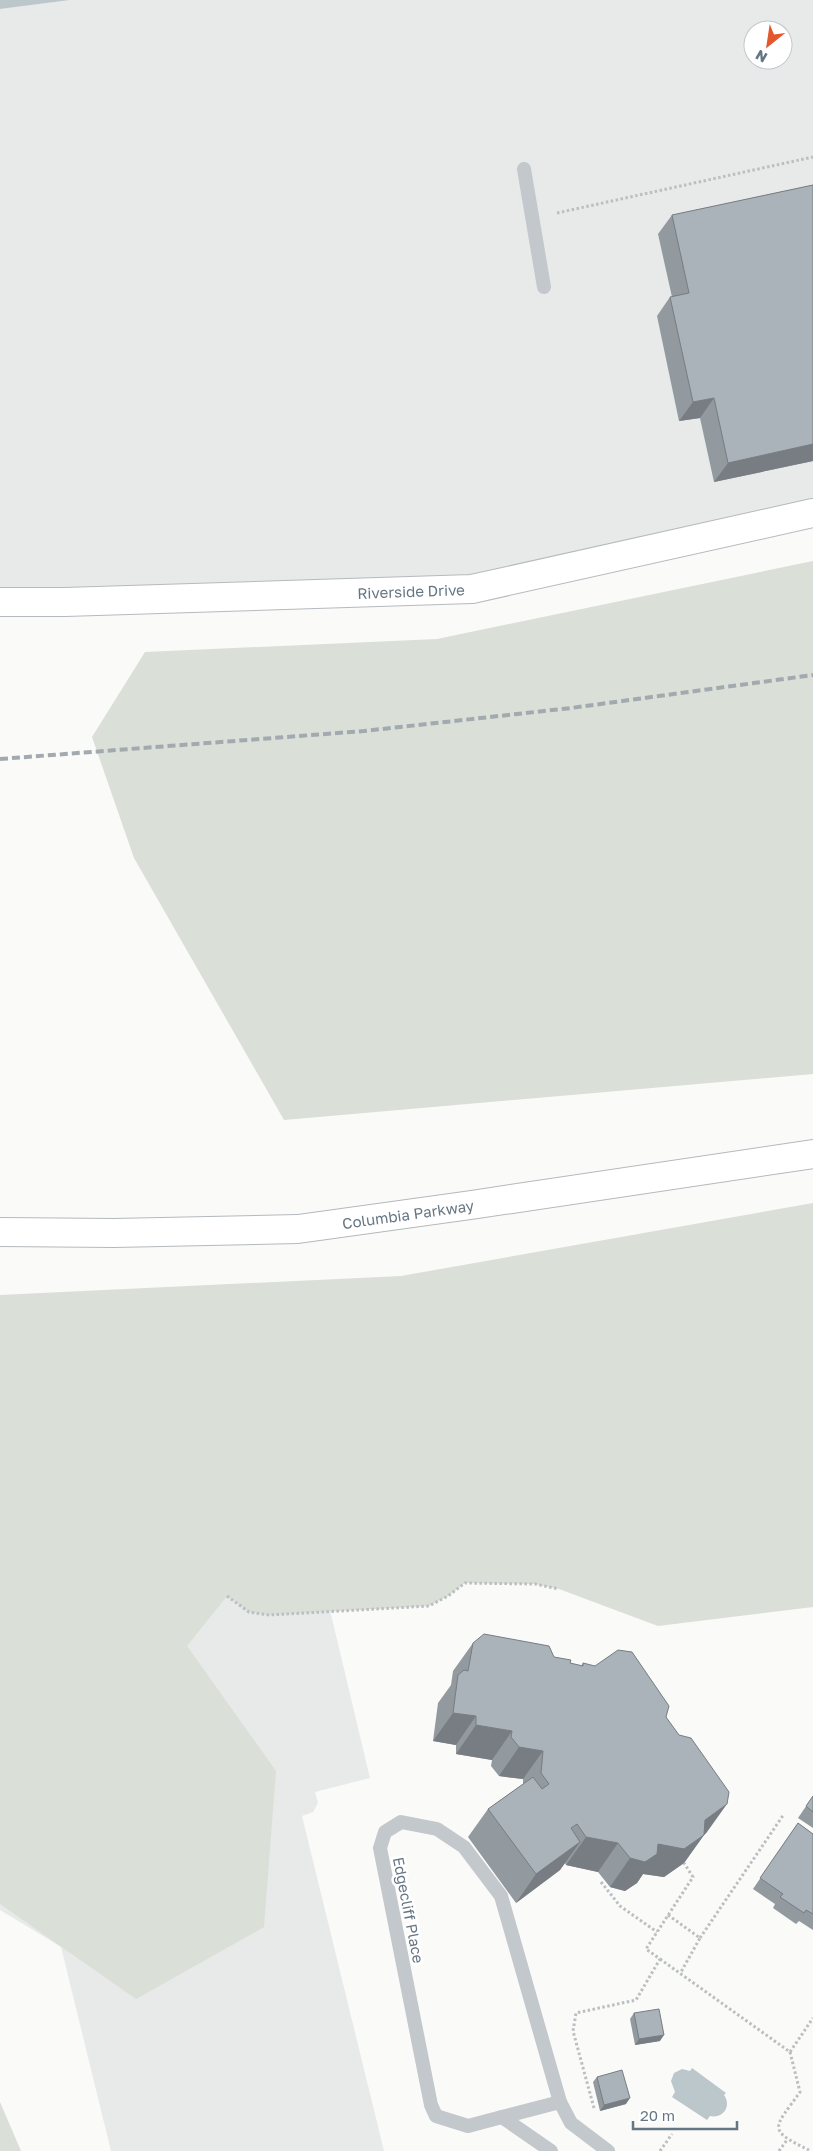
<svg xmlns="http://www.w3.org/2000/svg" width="813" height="2151" font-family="'Golos Text',sans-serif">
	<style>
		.built { fill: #e8e9e9; fill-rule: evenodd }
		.green { fill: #dadfd7 }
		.water { fill: #bbc7cb }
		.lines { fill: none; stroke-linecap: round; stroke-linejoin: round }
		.primary-casing { stroke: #b5babe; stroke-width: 30 }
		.highway-casing { stroke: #b4b9bd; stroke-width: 30 }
		.path { stroke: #bbbfc2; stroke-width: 3; stroke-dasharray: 2.5 2.5; stroke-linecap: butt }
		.lane { stroke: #c3c8cc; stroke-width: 14 }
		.primary { stroke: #fff; stroke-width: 28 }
		.highway { stroke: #fff; stroke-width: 28 }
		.rail { stroke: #a2aab0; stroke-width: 4; stroke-dasharray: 8 4; stroke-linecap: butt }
		.wall { fill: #929a9f }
		.shaded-wall { fill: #777d82 }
		.building { fill: #aab3b9; stroke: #777d82 }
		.labels { text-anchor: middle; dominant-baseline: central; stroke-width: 5; stroke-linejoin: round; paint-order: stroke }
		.street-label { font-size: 15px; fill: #657683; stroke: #fff }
	</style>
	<rect width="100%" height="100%" fill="#fafaf8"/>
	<g class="built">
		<path d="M70,0H813V513L472,589L0,602V9ZM753,30H783V60H753Z"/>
		<polygon points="257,1304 370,1778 315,1792 318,1803 313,1812 302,1816 384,2151 111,2151 61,1947 0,1910 0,1312"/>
	</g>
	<g class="green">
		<polygon points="813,561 813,1074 284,1120 134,858 92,737 145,652 437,639"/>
		<polygon points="813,1203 813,1607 658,1626 559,1589 535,1584 465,1583 448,1596 429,1606 269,1615 249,1612 227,1596 187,1646 276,1771 264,1927 136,1999 0,1904 0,1295 401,1276"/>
		<polygon points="0,2102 21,2151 0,2151"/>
	</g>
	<g class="water">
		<polygon points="0,0 70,0 0,9"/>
		<path d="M692,2068L726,2093L724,2095C732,2106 723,2119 710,2116L707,2120L672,2097L675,2092L671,2081L674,2073L682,2069L690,2071Z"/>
	</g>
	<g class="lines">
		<defs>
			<polyline id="primary" points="0,602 65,602 472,589 813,513"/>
			<polyline id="highway" points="0,1232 114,1233 298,1229 471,1205 813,1154"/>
		</defs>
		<use href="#primary" class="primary-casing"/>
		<use href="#highway" class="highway-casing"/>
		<g class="path">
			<polyline points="557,213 813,157"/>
			<polyline points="227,1596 249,1612 269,1615 429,1606 448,1596 465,1583 535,1584 559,1589"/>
			<polyline points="601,1882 620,1906 657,1932"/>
			<polyline points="668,1915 700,1938 681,1972"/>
			<polyline points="700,1938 784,1814"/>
			<polyline points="660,1959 790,2052 813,2018"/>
			<path d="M790,2052L800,2092C775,2128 765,2129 809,2150"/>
			<polyline points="594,2108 573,2031 576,2013 636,2000 660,1959 646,1949 693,1877 684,1863"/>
			<polyline points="660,2151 672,2134"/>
			<polyline points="779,2151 787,2140"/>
		</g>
		<g class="lane">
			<polyline points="524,169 544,287"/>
			<polyline points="502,2117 560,2102"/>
			<polyline points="551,2151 502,2117 468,2126 436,2116 431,2105 380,1848 385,1832 401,1822 437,1829 464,1847 501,1896 560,2102 571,2123 608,2151"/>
		</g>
		<use href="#primary" class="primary"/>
		<use href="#highway" class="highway"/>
		<polyline class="rail" points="0,759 364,731 571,708 813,675"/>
	</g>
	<g class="wall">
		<polygon points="813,185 813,461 714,482 700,418 679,421 657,316 670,297 672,297 658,234 672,215"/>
		<polygon points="473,1643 554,1657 570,1663 581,1666 583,1663 666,1717 707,1832 704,1835 684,1863 664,1877 643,1874 637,1883 625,1891 610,1887 598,1872 566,1865 565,1863 560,1870 516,1903 468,1837 488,1809 523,1784 523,1779 499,1776 491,1766 492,1760 456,1754 456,1745 433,1741 438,1703 451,1685 453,1671"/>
		<polygon points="813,1796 813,1828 798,1818"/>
		<polygon points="798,1823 813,1834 813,1930 799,1921 796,1924 773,1908 775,1904 753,1889"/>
		<polygon points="634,2013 660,2041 635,2045 630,2019"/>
		<polygon points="597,2077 626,2104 600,2111 593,2082"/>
	</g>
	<g class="shaded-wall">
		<polygon points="714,398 700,418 679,421 693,402"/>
		<polygon points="813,444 813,461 714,482 728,463"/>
		<polygon points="453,1713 476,1716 456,1745 433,1741"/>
		<polygon points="476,1725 512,1731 492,1760 456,1754"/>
		<polygon points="519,1747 543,1751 523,1779 499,1776"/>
		<polygon points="727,1804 707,1832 704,1835 684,1863 664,1877 643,1874 637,1883 625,1891 610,1887 630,1858 705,1820"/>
		<polygon points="586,1837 618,1843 598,1872 566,1865"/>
		<polygon points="580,1842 560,1870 516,1903 536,1874"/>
		<polygon points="664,2035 660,2041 635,2045 639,2039"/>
		<polygon points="630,2098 626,2104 600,2111 604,2105"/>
	</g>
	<g class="building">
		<polygon points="813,185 813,444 728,463 714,398 693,402 670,297 689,293 672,215"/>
		<polygon points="484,1634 549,1646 554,1657 571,1660 570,1663 583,1666 583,1663 595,1666 618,1650 632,1652 669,1706 666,1717 679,1735 691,1738 729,1792 727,1804 705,1820 704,1835 684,1849 658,1844 657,1854 645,1862 630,1858 618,1843 586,1837 577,1824 571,1828 580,1842 536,1874 488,1809 533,1777 542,1789 549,1784 541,1773 543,1751 519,1747 511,1737 512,1731 476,1725 476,1716 453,1713 458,1675 464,1670 468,1671 473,1643"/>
		<polygon points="813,1796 813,1812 806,1806"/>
		<polygon points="798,1823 813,1834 813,1914 806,1910 804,1913 780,1897 783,1894 760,1878"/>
		<polygon points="659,2009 664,2035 639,2039 634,2013"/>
		<polygon points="622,2070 630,2098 604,2105 597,2077"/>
	</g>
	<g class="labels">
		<g class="street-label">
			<text transform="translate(411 591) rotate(-2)">Riverside Drive</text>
			<text transform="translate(408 1214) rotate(-8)">Columbia Parkway</text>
			<text transform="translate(409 1910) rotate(79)">Edgecliff Place</text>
		</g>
	</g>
	<g transform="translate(768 45) rotate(210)"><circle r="24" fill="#ffffff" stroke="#c1c8cd"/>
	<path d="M0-4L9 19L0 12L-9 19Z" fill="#e4572e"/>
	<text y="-8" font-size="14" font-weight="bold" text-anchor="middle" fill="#657683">N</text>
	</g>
	<path d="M633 2121v8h104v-8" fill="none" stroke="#657683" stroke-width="2.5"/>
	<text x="640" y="2121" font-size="15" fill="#657683" stroke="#ffffff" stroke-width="4" paint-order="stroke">20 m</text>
</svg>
